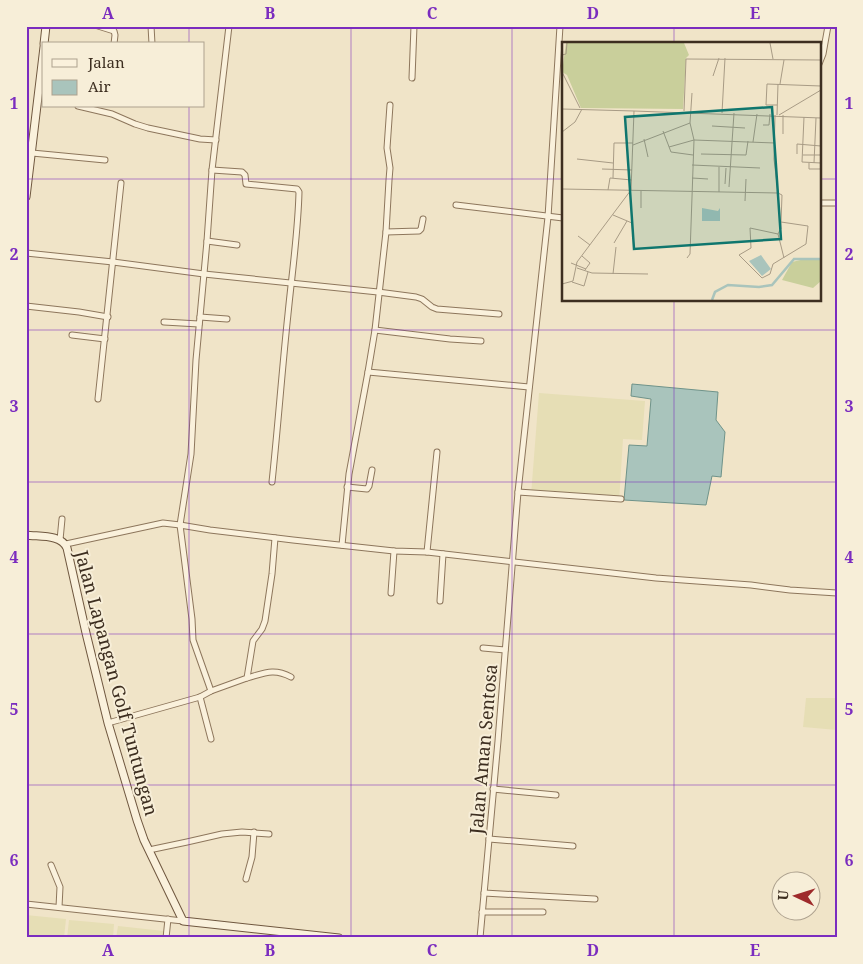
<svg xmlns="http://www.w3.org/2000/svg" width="863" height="964" font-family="'Noto Serif',serif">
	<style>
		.farmland { fill: #e6deb5 }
		.water { fill: #a9c4bc; stroke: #6f938a }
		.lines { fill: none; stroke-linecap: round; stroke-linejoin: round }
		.street-casing { stroke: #8d765c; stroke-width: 7 }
		.secondary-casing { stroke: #6f573f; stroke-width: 9 }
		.street { stroke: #faf1dc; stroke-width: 5 }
		.secondary { stroke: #faf1dc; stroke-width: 7 }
		.grid { fill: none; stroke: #7b2cbf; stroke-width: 1; stroke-opacity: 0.55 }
		.labels { text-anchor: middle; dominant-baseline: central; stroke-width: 4; stroke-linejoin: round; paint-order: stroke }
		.street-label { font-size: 18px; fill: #3d2e20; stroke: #f7eed8 }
		.inset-river { fill: none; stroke: #a9c4bc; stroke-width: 2.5 }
		.inset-road { fill: none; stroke: #a89b85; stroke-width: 1 }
		.view { fill: #0f766e; fill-opacity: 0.15; stroke: #0f766e; stroke-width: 2.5 }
		.inset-edge { fill: none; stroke: #3d2e20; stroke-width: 2.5 }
		.neatline { fill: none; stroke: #7b2cbf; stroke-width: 2 }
		.grid-label { font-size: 16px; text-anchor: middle; font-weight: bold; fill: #7b2cbf }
	</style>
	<rect width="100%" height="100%" fill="#f0e4c8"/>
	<g class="farmland">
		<polygon points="539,393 645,401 642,440 623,439 619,502 531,495"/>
		<polygon points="806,698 837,698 837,730 803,727"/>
		<polygon points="26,915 66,919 64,938 26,938"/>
		<polygon points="69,920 114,924 113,938 67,938"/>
		<polygon points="118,926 164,931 163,938 116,938"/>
	</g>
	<polygon class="water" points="632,384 718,392 716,420 725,432 721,477 712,476 706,505 624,500 629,445 647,446 651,399 631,396"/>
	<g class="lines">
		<defs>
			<g id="street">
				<polyline points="98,26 114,31 115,35 114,44"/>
				<polyline points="151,26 152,44"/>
				<polyline points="819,64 823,54 828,26"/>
				<polyline points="412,78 414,26"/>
				<polyline points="78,106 112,114 135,124 148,128 200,139 216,140"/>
				<polyline points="32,153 105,160"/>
				<path d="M212,170L242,172L245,175L246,184L297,189L299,192C298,233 292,273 288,314C282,370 278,426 272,482"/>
				<polyline points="819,203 837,203"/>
				<polyline points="456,205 563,218"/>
				<polyline points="386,232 419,231 421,229 423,219"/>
				<polyline points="207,241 237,245"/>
				<polyline points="26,253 113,262 204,274 378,292 416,297 422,299 432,307 437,309 499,314"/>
				<polyline points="26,306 79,312 108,317"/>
				<polyline points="200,317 227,319"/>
				<polyline points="164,322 199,324"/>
				<polyline points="375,330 450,339 481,341"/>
				<polyline points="72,335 105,339"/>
				<polyline points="368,372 529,387"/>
				<polyline points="98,399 121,183"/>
				<polyline points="347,487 367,489 369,486 372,470"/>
				<polyline points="518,492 621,499"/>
				<polyline points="60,540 62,519"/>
				<polyline points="66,544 163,523 180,525 210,530 293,540 394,551 427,552 656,578 751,585 790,590 837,593"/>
				<polyline points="342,545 349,474 368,372 375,330 386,232 389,180 390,168 387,148 390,105"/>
				<polyline points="427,552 437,452"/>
				<polyline points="391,593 394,551"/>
				<polyline points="440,601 443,554"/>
				<polyline points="483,648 505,650"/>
				<path d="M247,678C265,673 274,668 291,677"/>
				<polyline points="211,691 193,640 192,619 180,525 191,454 196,360 207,241 212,170 229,26"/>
				<polyline points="200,697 211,739"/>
				<polyline points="108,723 200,697 211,691 247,678 253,641 262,629 265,621 272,574 275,538"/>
				<polyline points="493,789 556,795"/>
				<polyline points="489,839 573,846"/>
				<polyline points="149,850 187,842 222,834 242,832 269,834"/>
				<polyline points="51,865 60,887 59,907"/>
				<polyline points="246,879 252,857 254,832"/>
				<polyline points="484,893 595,899"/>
				<polyline points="26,904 183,921"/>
				<polyline points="482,912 543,912"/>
				<polyline points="166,938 168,919"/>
				<polyline points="480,938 498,741 518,492 548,217 560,26"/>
			</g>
			<g id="secondary">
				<polyline points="44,44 46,26"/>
				<polyline points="26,197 44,47"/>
				<path d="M26,535C39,537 61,534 67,548L86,633L108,723L137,820L144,840L183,921L339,938"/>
			</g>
		</defs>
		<use href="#street" class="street-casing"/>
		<use href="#secondary" class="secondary-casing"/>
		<use href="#street" class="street"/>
		<use href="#secondary" class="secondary"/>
	</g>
	<path class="grid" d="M189,26V44M351,26V938M512,26V938M674,26V44M189,106V938M26,179H563M819,179H837M674,300V938M26,330H837M26,482H837M26,634H837M26,785H837"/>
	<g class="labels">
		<g class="street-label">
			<text transform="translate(117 683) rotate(75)">Jalan Lapangan Golf Tuntungan</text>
			<text transform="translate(483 749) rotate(-85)">Jalan Aman Sentosa</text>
		</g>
	</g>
	<g transform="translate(562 42)">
		<rect width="259" height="259" fill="#f0e4c8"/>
		<path d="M4,1H122L127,13L124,16L121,67L19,66L5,33L0,30ZM247,216L259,218V239L251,246L220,238L230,220Z" fill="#c9cf9b"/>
		<path d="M140,166L156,169L158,166V179H140ZM199,213L209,227L200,234L187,219Z" fill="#a9c4bc"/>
		<path class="inset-river" d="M150,258L153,250L166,243L197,245L210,243L232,217H259"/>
		<path class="inset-road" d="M208,1L211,17M0,13L4,12L5,1M0,30L18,66M151,34L157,16M218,42L222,18M215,63H204L205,42L259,44M0,67L72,69L69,148L15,220L11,239L0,242M72,69L259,76M122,69L124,17L259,18M160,71L163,16M213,73L212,117L216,151L220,153L219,180V187L218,188L216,192L188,186L189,206L177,213L200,236L208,232L211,222L244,202L246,184L219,180M215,73L216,42M217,73L259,48M242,75L240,120L259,121M201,83H207L208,72M150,84L183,86M101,89L109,110L131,113M0,90L13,80L20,67M221,92V73M82,97L86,115M191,100L195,72M71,103L128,81L130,51M107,105L132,98L213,101M139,112L184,113L186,99M235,112V102L259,104M241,113H259M15,117L51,121M247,121V127H259M252,121L254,76M130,123L198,126M40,127L70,128M51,136L52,101H71M130,136L146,137M163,142L164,126M167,145L172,71M0,147L216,151M46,148L48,136L70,138M79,149V166M157,150V125M183,159L184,137M51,173L70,181L71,197M216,192L222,216M16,194L28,203M52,201L65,179M20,214L28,221L23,228M125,216L128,212L132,98L128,81M9,221L24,227M15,226L30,231L86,232M51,232L54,205M10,240L22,244L26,230"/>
		<path class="view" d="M210,65L219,197L72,207L63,75Z"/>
		<rect width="259" height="259" class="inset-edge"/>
	</g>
	<rect width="863" height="964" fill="none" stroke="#f7eed8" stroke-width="55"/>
	<rect x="42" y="42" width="162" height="65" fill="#f7eed8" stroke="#ada18e"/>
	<rect x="52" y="59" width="25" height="8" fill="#faf1dc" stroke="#ada18e"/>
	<text x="88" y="68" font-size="15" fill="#3d2e20">Jalan</text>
	<rect x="52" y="80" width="25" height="15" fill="#a9c4bc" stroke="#ada18e"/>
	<text x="88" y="92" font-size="15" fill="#3d2e20">Air</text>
	<g transform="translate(796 896) rotate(274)"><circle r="24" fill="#f7eed8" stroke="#ada18e"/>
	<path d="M0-4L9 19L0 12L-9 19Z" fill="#9e2a2b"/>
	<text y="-8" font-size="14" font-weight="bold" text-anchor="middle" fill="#3d2e20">U</text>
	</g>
	<rect x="28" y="28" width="808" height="908" class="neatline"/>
	<g class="grid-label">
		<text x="108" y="19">A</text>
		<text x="270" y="19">B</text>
		<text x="432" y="19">C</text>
		<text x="593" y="19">D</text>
		<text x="755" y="19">E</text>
		<text x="14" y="109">1</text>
		<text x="849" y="109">1</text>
		<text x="14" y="260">2</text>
		<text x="849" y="260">2</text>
		<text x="14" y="412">3</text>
		<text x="849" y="412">3</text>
		<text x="14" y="563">4</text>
		<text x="849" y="563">4</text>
		<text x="14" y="715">5</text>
		<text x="849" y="715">5</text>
		<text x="14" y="866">6</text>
		<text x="849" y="866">6</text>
		<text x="108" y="956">A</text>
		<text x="270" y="956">B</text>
		<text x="432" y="956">C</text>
		<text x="593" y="956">D</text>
		<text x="755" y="956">E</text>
	</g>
</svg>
